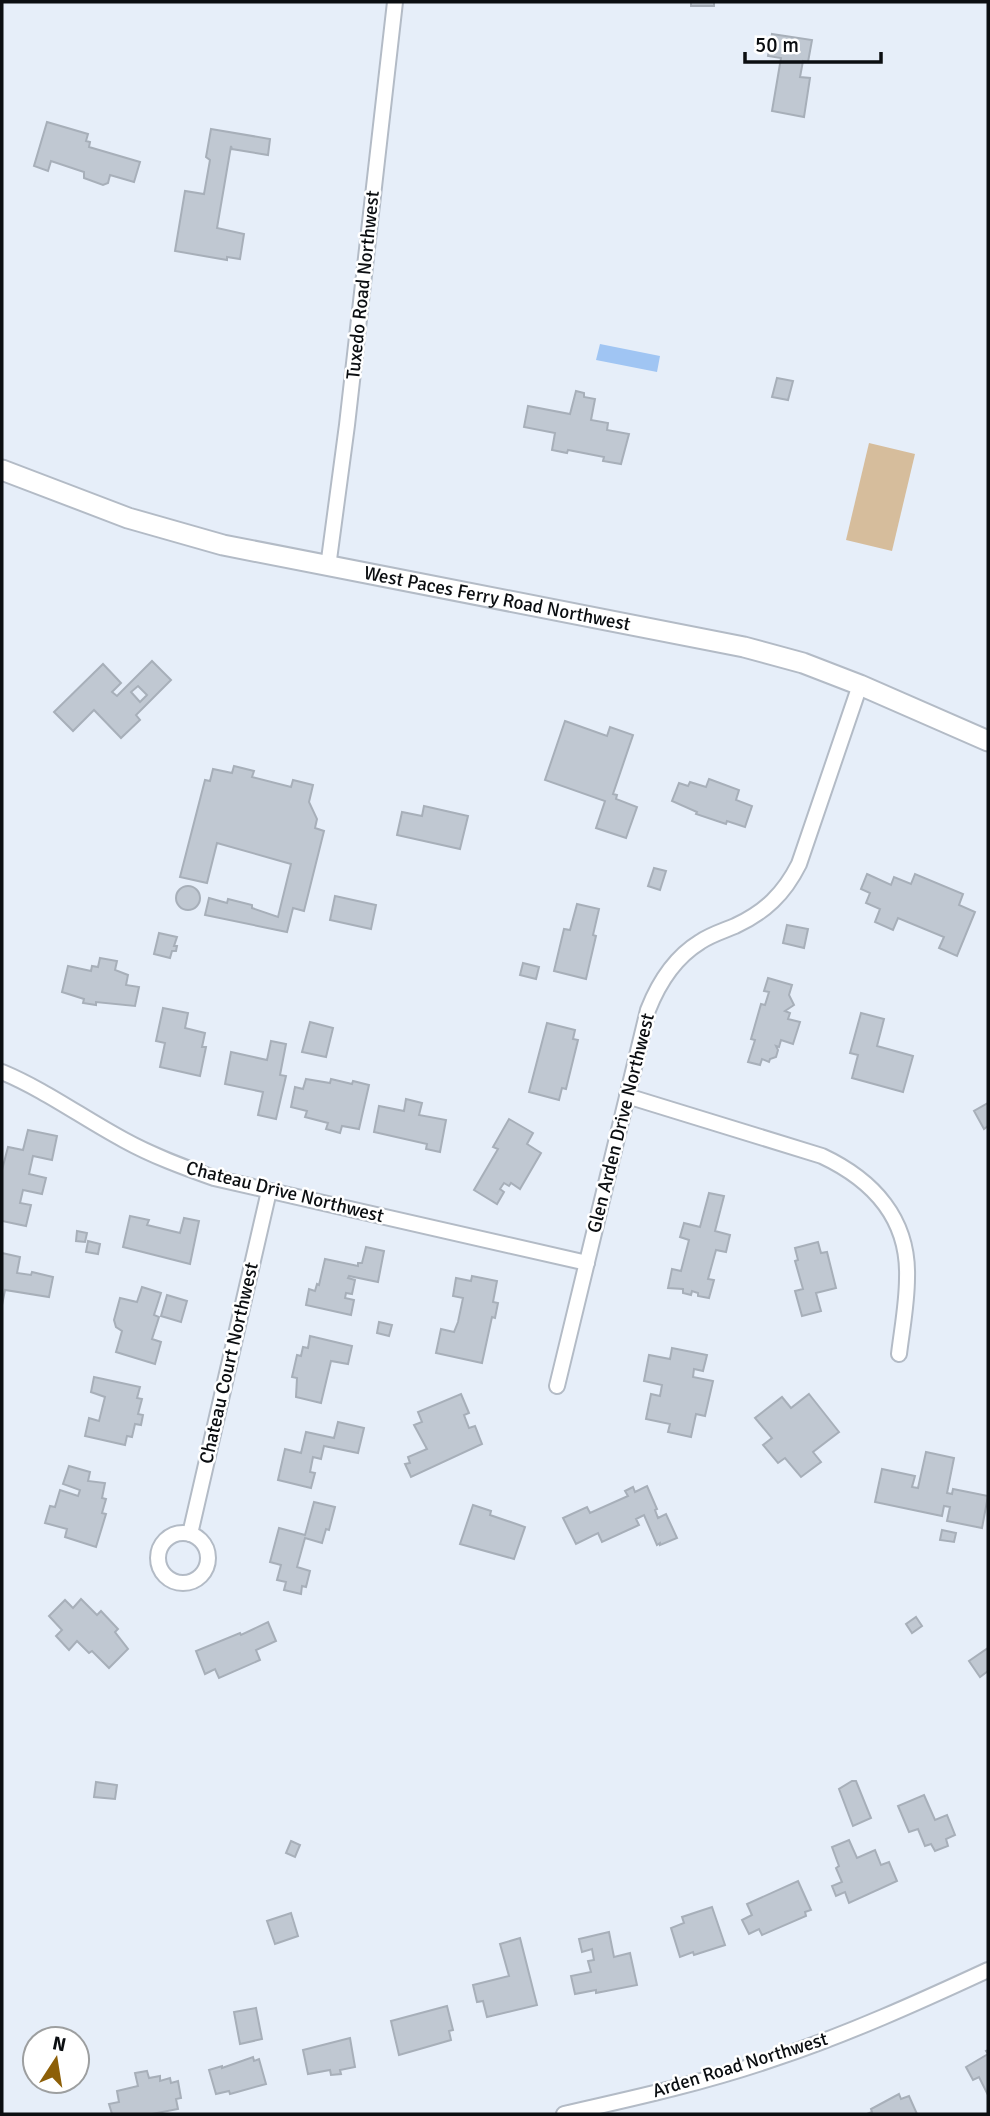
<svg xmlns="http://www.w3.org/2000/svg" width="990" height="2116" font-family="Signika,sans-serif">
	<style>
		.green { fill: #d6bd9c }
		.water { fill: #a0c5f3 }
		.building { fill: #c0c8d2; stroke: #a7afb9; stroke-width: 2; fill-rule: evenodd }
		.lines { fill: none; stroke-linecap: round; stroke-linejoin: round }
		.street-casing { stroke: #b3bbc6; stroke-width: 18 }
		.secondary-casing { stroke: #b3bbc6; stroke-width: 23 }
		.street { stroke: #fff; stroke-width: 14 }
		.secondary { stroke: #fff; stroke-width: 19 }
		.labels { text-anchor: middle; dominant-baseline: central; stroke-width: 5; stroke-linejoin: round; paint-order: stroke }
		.street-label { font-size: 19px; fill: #0b0e11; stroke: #fff }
	</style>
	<rect width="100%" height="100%" fill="#e6eef9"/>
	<polygon class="green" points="869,443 915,454 892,551 846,540"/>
	<polygon class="water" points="600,344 660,356 657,372 596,360"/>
	<g class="building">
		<rect x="691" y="2" width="23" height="4"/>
		<polygon points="772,34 812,40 808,62 803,61 800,77 810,78 804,117 772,111 781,58 768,56"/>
		<polygon points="47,122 88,134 86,141 90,142 89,147 140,162 134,182 110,175 108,183 103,185 84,178 84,172 51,161 48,171 34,166"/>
		<polygon points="211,129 270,139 268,155 232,149 231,146 217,228 244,234 240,259 227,257 227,260 175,251 185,191 204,194 210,160 206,157"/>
		<polygon points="777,378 793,381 788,400 772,397"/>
		<polygon points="576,391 584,393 584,397 595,399 591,420 608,423 607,430 629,434 621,464 603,461 604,457 568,450 567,453 552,450 555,433 524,427 528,406 570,414"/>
		<path d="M152,661L171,680L136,715L140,720L121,738L94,710L73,731L54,712L103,664L121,683L112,692L117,696ZM138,686L147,695L140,702L131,692Z"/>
		<polygon points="565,721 607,736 610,727 633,735 613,794 617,795 616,799 637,807 626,838 596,828 605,801 545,780"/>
		<polygon points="234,766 254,771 252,777 291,787 293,780 313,785 309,802 317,819 315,828 324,831 304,911 293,908 287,932 205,915 209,898 227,903 228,899 252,905 252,908 278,917 291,864 217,843 207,883 180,877 205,780 210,781 213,769 232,773"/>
		<polygon points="709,779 739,790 736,800 752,806 745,827 727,821 726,824 696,814 697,812 672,801 679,783 688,786 690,782 706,787"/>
		<polygon points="424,806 468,816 460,849 397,835 402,812 422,816"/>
		<polygon points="654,868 666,871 660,890 648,886"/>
		<polygon points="867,874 891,885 894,877 911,884 915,874 963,894 959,905 975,912 957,956 939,948 944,937 898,918 893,930 875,922 880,909 866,903 870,893 861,889"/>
		<circle cx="188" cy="898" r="12"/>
		<polygon points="335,896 376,905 371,929 330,920"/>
		<polygon points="577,904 599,909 593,935 596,936 586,979 554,971 564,929 570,930"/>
		<polygon points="787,925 808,929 804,948 783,943"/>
		<polygon points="159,933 177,937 174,946 177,946 176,951 172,951 170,958 154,954"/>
		<polygon points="100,958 117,961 115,970 128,975 126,985 139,987 135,1006 96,1002 96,1005 83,1003 84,999 62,992 68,966 91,971 92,966 98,967"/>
		<polygon points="523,963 539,967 536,979 520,975"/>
		<polygon points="768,978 792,985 789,995 794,1005 785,1011 790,1013 788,1019 800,1022 793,1044 781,1040 779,1047 776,1046 778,1050 776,1057 770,1059 769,1062 762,1059 760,1065 748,1062 755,1040 751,1039 761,1004 765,1005 769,992 764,991"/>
		<polygon points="163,1008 188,1013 185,1028 205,1033 202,1047 206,1047 200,1076 160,1067 165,1043 156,1041"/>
		<polygon points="861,1013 884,1019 877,1046 913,1056 903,1092 852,1078 858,1055 850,1053"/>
		<polygon points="310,1022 333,1028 326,1057 302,1052"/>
		<polygon points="547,1023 575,1030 573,1039 578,1040 566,1089 562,1088 559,1100 529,1092"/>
		<polygon points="271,1041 286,1044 280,1075 286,1076 276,1119 258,1115 263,1092 225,1084 231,1052 267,1060"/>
		<polygon points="306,1079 330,1083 331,1079 352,1084 353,1081 369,1085 359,1129 342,1126 340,1133 326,1129 328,1123 305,1117 307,1111 291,1107 295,1087 303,1089"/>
		<polygon points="406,1099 422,1103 419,1115 446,1120 440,1152 426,1149 427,1144 374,1132 379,1106 404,1111"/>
		<polygon points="988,1103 988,1126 984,1129 974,1111"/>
		<polygon points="509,1119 533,1133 527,1144 541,1153 520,1189 511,1183 509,1186 504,1183 500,1189 504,1192 497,1204 474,1190 498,1149 493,1147"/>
		<polygon points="28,1130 57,1136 52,1160 33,1156 29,1174 46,1178 42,1194 23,1190 20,1203 31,1205 26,1226 2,1221 2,1170 8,1147 23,1150"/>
		<polygon points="709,1193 724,1196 715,1231 730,1235 726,1252 716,1250 708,1279 714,1280 709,1298 698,1296 698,1293 692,1291 691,1295 683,1293 683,1289 668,1288 672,1269 681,1271 689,1240 680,1237 684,1223 700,1227"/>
		<polygon points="130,1216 149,1220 147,1225 180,1233 184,1218 199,1221 190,1264 123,1247"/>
		<polygon points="77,1231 87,1233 85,1242 76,1241"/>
		<polygon points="88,1241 100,1244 98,1254 86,1252"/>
		<polygon points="818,1242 821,1253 827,1252 836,1288 816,1293 821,1311 802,1316 795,1291 803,1289 795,1261 798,1260 795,1248"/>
		<polygon points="366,1247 384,1251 378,1282 349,1276 348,1278 355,1280 352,1294 346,1293 345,1298 354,1300 351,1315 306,1305 309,1289 315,1291 317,1284 319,1285 325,1259 358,1266 358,1263 362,1263"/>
		<polygon points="2,1253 20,1257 17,1273 31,1275 32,1272 53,1277 49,1297 5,1290 2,1305"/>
		<polygon points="472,1276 497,1281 493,1302 498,1303 495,1318 492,1317 482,1363 436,1353 441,1329 454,1332 458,1322 463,1298 453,1296 456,1278 471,1281"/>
		<polygon points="142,1287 161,1293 154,1315 159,1317 152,1339 161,1342 155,1364 116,1352 122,1331 116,1327 114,1320 120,1298 137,1302"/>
		<polygon points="167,1295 187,1301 181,1322 161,1316"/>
		<polygon points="379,1322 392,1325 389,1336 377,1333"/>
		<polygon points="310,1336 352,1346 348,1364 331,1361 321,1403 296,1397 297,1378 292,1377 297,1355 301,1356 303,1347 308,1348"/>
		<polygon points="672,1348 707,1355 703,1371 694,1369 693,1377 713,1381 705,1416 696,1414 691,1437 668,1432 670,1424 646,1419 651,1394 660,1396 662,1385 644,1381 649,1355 670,1359"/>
		<polygon points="94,1377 140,1387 137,1398 142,1399 138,1414 143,1415 141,1425 135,1424 132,1437 127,1436 125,1445 85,1436 89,1418 99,1421 105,1397 91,1392"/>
		<polygon points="461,1394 469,1413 464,1415 469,1428 475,1426 482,1444 411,1477 405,1464 410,1463 408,1457 427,1449 414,1425 422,1422 418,1412"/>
		<polygon points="809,1394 839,1432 813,1452 821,1462 801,1477 785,1458 778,1463 763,1445 772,1438 755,1418 782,1397 791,1408"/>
		<polygon points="338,1422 364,1428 358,1453 324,1446 321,1459 313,1457 310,1472 315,1473 311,1488 278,1480 285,1449 301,1453 306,1432 334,1438"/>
		<polygon points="926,1452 954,1458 947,1493 952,1494 953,1489 988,1496 982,1528 947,1521 950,1507 944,1506 942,1516 875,1502 882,1469 915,1476 912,1487 918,1488"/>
		<polygon points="69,1466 90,1472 88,1481 105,1483 102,1498 106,1499 102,1513 106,1514 96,1547 65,1537 67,1529 45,1523 50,1506 55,1507 60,1490 78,1496 80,1490 63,1484"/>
		<polygon points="647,1486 657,1509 655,1510 658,1518 666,1514 677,1538 660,1545 660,1543 657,1545 644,1515 636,1519 639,1525 602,1542 598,1533 576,1544 563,1518 587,1507 590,1513 628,1496 625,1491 633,1487 635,1492"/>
		<polygon points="314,1502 335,1507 329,1530 326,1529 322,1543 305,1538 297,1567 310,1571 306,1587 302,1586 301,1594 284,1590 286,1582 277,1580 281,1565 270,1562 279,1528 305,1535"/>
		<polygon points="473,1505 491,1511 490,1515 525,1527 514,1559 460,1544"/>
		<polygon points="942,1530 956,1533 954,1542 940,1540"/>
		<polygon points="81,1599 97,1615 101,1611 118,1629 115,1632 128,1649 109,1668 92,1651 89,1653 77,1641 69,1650 56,1636 62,1630 49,1616 65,1600 73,1608"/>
		<polygon points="916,1617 922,1626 912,1633 906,1624"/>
		<polygon points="268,1622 276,1641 256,1650 260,1660 219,1678 215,1669 205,1674 196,1651 240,1633 241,1635"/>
		<polygon points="988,1648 988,1671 980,1677 969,1661"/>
		<polygon points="852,1781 856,1781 871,1818 853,1826 839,1789"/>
		<polygon points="96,1782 117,1785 115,1799 94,1797"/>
		<polygon points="924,1795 935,1820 947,1815 955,1835 946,1839 948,1846 935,1851 931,1844 925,1846 918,1829 909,1832 898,1806"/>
		<polygon points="849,1840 857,1858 875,1850 881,1865 889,1862 897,1881 849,1903 845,1892 836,1896 832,1886 842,1882 836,1868 839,1866 832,1847"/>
		<polygon points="291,1841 300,1845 295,1857 286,1853"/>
		<polygon points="798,1881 811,1910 805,1912 806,1916 762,1935 759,1929 749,1934 742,1920 752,1915 747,1904"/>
		<polygon points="712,1907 725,1945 694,1955 693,1952 680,1957 671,1928 684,1923 682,1917"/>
		<polygon points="291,1913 298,1936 275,1944 267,1921"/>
		<polygon points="609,1932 614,1957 630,1953 637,1985 596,1993 596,1990 575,1994 571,1976 591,1972 588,1961 594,1960 592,1949 582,1952 579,1939"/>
		<polygon points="520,1938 537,2005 487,2017 483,2001 477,2002 473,1985 509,1976 500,1944"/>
		<polygon points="447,2006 453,2030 449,2031 451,2040 399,2055 391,2021"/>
		<polygon points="256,2008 262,2039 240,2044 234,2012"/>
		<polygon points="350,2038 355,2067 340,2070 341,2074 331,2075 330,2070 308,2074 303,2050"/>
		<polygon points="988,2050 988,2095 979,2077 973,2080 966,2067 988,2054 986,2051"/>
		<polygon points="253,2057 254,2061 259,2059 266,2084 230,2094 229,2091 216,2094 209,2070 222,2066 222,2068"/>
		<polygon points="147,2071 149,2078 160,2076 160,2081 170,2078 171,2083 178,2081 181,2098 176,2099 178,2109 152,2114 112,2114 109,2104 119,2102 117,2091 138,2086 135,2073"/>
		<polygon points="899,2094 901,2099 909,2096 917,2114 867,2114 872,2112 871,2109"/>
	</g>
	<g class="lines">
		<defs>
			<g id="street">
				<polyline points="328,567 347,425 395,2"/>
				<path d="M2,1072C45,1090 83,1118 124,1140C153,1156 183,1167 214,1178L587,1263"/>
				<path d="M627,1096L822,1156C873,1180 909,1219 907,1278C907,1303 902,1329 899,1354"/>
				<path d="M557,1386L648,1010C659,982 674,958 700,942C710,935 723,931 735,926C765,912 784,894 799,864L860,685"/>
				<circle cx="183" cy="1558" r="25"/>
				<polyline points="190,1534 269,1191"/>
				<path d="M564,2114C635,2098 707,2082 776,2058C848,2034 919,2002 988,1970"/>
			</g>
			<g id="secondary">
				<path id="s1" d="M2,470L128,518L223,545L744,647L803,663L860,685L988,741"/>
			</g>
		</defs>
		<use href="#street" class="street-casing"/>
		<use href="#secondary" class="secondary-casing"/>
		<use href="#street" class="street"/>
		<use href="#secondary" class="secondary"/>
	</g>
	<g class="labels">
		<g class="street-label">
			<text transform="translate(363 285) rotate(-84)">Tuxedo Road Northwest</text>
			<text stroke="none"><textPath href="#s1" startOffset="513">West Paces Ferry Road Northwest</textPath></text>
			<text transform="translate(621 1123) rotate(-76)">Glen Arden Drive Northwest</text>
			<text transform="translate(285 1192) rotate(14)">Chateau Drive Northwest</text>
			<text transform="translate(229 1363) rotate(-77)">Chateau Court Northwest</text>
			<text transform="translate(740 2065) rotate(-17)">Arden Road Northwest</text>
		</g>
	</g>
	<rect width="990" height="2116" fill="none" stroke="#0b0e11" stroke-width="7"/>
	<g transform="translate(56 2060) rotate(12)"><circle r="33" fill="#ffffff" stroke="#9d9fa0" stroke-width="2"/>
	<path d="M0-5L12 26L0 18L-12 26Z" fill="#8d5f07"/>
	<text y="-10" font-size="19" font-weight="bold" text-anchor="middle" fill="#0b0e11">N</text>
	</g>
	<path d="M745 52v10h136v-10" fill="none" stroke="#0b0e11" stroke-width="3.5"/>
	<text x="755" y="52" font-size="21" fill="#0b0e11" stroke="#ffffff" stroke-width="5" paint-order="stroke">50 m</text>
</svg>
